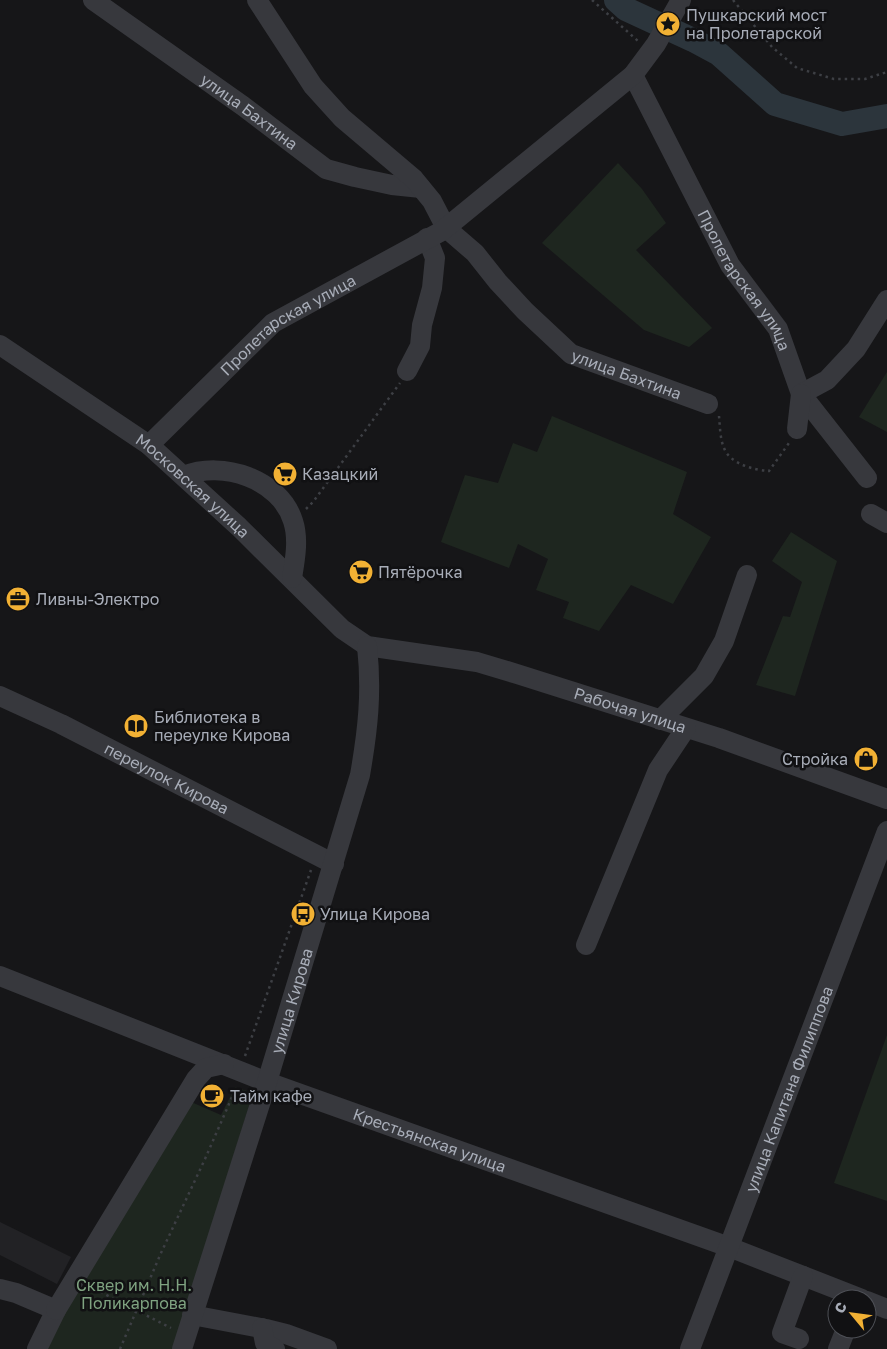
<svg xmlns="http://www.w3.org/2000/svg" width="887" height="1349" font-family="'Golos Text',sans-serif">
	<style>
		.built { fill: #222225 }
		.green { fill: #1e261f }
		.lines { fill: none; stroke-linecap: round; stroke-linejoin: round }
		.river { stroke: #2c353c; stroke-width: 24 }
		.path { stroke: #3d3f44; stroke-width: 2.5; stroke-dasharray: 2.5 4; stroke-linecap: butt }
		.minor { stroke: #37383d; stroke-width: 20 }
		.labels { text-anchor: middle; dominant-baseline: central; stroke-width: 5; stroke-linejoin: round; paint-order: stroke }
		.poi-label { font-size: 16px; fill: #a8adb8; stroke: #111113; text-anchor: start }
		.street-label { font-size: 16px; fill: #a8adb8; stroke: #111113 }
		.park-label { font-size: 16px; fill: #7fa381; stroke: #111113 }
	</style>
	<rect width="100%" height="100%" fill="#161618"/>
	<polygon class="built" points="0,1222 71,1257 57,1284 0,1255"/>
	<g class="green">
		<polygon points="618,163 642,189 666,223 636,250 712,328 689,347 644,330 542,243"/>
		<polygon points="887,372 887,432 859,417"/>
		<polygon points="552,416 687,472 673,514 711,537 673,604 631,585 599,631 563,618 569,602 536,590 548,559 518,544 509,568 441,542 465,475 498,483 513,443 537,452"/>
		<polygon points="791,532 837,561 795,696 756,685 783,616 790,617 802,582 772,561"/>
		<polygon points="887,1035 887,1201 834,1183"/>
		<polygon points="235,1087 253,1093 174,1349 41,1349 189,1101 221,1115"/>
	</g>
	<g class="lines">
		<polyline class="river" points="616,0 626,9 693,40 719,54 775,104 842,124 887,116"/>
		<g class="path">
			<polyline points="592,0 638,41"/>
			<polyline points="733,0 772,47 797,68 834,79 865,79 887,72"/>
			<path d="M719,416C720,426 720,439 724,448C730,464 754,470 769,471L789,443"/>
			<polyline points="306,509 313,502 400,383"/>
			<polyline points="245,1056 311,870"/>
			<polyline points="89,1286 171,1328"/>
			<polyline points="120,1349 161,1253 205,1159 236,1088"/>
		</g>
		<g class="minor">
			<path id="s1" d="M93,0L243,106L326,169L355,177L392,185L421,188"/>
			<path id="s2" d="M257,0L313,86L342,118L414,179L432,201L446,228L475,253L498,282L525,311L571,354L708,404"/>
			<path id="s3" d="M633,75L730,265L778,329L801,394L867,478"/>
			<path id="s4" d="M0,345L149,445L239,527L342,629L367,646L477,662L517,674L719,738L887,799"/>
			<polyline points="407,371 420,346 422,325 432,288 435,258 427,238"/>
			<polyline points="801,394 827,380 856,349 887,300"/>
			<polyline points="797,429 801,394"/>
			<path id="s5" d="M149,445L273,323L442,231L633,75L656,44L681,0"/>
			<path d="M184,476C222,460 280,479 293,521C299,539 295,560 292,578"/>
			<polyline points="871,514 887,523"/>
			<path id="s6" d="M0,696L61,724L334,864"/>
			<polyline points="660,720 704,676 724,641 747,575"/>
			<polyline points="586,945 658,770 686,728"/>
			<path id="s7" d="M0,976L267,1082L729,1247L862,1299"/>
			<polyline points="0,1289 16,1293 56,1310 37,1349"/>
			<polyline points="867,1301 887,1309"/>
			<polyline points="56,1310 196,1079 206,1068 224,1064"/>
			<polyline points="192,1315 266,1329 286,1334 327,1349"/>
			<polyline points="262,1328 265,1343 275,1349"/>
			<polyline points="799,1339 782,1333 803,1276"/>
			<path id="s8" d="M182,1349L267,1082L360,775C368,729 372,692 367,646"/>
			<path id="s9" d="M690,1349L887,831"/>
			<polyline points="838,1349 846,1329"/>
		</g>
	</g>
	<defs>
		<symbol id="sight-disc" viewBox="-11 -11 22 22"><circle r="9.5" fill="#f2b134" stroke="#111113"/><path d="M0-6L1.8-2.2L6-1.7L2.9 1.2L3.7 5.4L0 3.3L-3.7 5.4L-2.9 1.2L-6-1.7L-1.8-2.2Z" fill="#111"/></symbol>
		<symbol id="supermarket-disc" viewBox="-11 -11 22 22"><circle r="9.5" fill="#f2b134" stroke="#111113"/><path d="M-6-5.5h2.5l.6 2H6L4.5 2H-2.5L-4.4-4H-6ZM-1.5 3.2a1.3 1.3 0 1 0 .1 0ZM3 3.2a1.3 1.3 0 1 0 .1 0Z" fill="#111"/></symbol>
		<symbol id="office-disc" viewBox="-11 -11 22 22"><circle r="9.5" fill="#f2b134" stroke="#111113"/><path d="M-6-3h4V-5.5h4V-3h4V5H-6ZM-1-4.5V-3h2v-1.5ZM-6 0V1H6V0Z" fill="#111"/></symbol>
		<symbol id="library-disc" viewBox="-11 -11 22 22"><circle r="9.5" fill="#f2b134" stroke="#111113"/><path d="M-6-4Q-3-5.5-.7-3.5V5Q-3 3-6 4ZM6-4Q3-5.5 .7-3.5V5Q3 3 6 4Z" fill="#111"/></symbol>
		<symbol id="shop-disc" viewBox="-11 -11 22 22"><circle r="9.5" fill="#f2b134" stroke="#111113"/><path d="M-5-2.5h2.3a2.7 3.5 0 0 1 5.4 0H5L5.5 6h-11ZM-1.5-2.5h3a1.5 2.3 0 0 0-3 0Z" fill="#111"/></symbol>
		<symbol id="bus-disc" viewBox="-11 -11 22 22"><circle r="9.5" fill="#f2b134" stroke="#111113"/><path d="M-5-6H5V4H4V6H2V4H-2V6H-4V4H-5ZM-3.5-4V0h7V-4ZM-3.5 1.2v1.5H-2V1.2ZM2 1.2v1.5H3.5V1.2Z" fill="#111"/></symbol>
		<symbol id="cafe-disc" viewBox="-11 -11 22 22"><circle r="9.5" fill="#f2b134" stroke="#111113"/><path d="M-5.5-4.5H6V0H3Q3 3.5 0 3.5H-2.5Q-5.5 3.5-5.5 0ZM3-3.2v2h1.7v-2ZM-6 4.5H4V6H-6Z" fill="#111"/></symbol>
	</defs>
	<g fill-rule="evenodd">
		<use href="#sight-disc" x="654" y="10" width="28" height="28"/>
		<use href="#supermarket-disc" x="271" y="460" width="28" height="28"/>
		<use href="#supermarket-disc" x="347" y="558" width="28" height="28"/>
		<use href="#office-disc" x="4" y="585" width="28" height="28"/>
		<use href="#library-disc" x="122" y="712" width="28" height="28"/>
		<use href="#shop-disc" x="852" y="745" width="28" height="28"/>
		<use href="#bus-disc" x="289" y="900" width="28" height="28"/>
		<use href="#cafe-disc" x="198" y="1082" width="28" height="28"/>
	</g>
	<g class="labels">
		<g class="poi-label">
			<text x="686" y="15">Пушкарский мост<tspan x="686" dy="18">на Пролетарской</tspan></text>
			<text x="302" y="474">Казацкий</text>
			<text x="378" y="572">Пятёрочка</text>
			<text x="36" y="599">Ливны-Электро</text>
			<text x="154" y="717">Библиотека в<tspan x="154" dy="18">переулке Кирова</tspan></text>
			<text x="848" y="759" text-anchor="end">Стройка</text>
			<text x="320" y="914">Улица Кирова</text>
			<text x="230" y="1096">Тайм кафе</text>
		</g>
		<g class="street-label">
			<text stroke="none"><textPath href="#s1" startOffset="192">улица Бахтина</textPath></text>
			<text stroke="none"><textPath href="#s3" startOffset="234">Пролетарская улица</textPath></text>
			<text stroke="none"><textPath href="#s5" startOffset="185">Пролетарская улица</textPath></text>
			<text stroke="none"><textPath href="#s2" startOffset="536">улица Бахтина</textPath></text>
			<text stroke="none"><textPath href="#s4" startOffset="239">Московская улица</textPath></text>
			<text stroke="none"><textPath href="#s4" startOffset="748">Рабочая улица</textPath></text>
			<text stroke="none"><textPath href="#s6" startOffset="186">переулок Кирова</textPath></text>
			<text stroke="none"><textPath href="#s8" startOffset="365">улица Кирова</textPath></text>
			<text stroke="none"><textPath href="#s9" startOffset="278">улица Капитана Филиппова</textPath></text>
			<text stroke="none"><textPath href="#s7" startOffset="460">Крестьянская улица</textPath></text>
		</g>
		<g class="park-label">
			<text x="134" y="1285">Сквер им. Н.Н.<tspan x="134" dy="18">Поликарпова</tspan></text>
		</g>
	</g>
	<g transform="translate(852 1314) rotate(299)"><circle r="24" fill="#111113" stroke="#4d4f55"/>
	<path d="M0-4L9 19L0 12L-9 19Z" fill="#f2b134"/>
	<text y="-8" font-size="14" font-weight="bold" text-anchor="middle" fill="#a8adb8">С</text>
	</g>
</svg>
